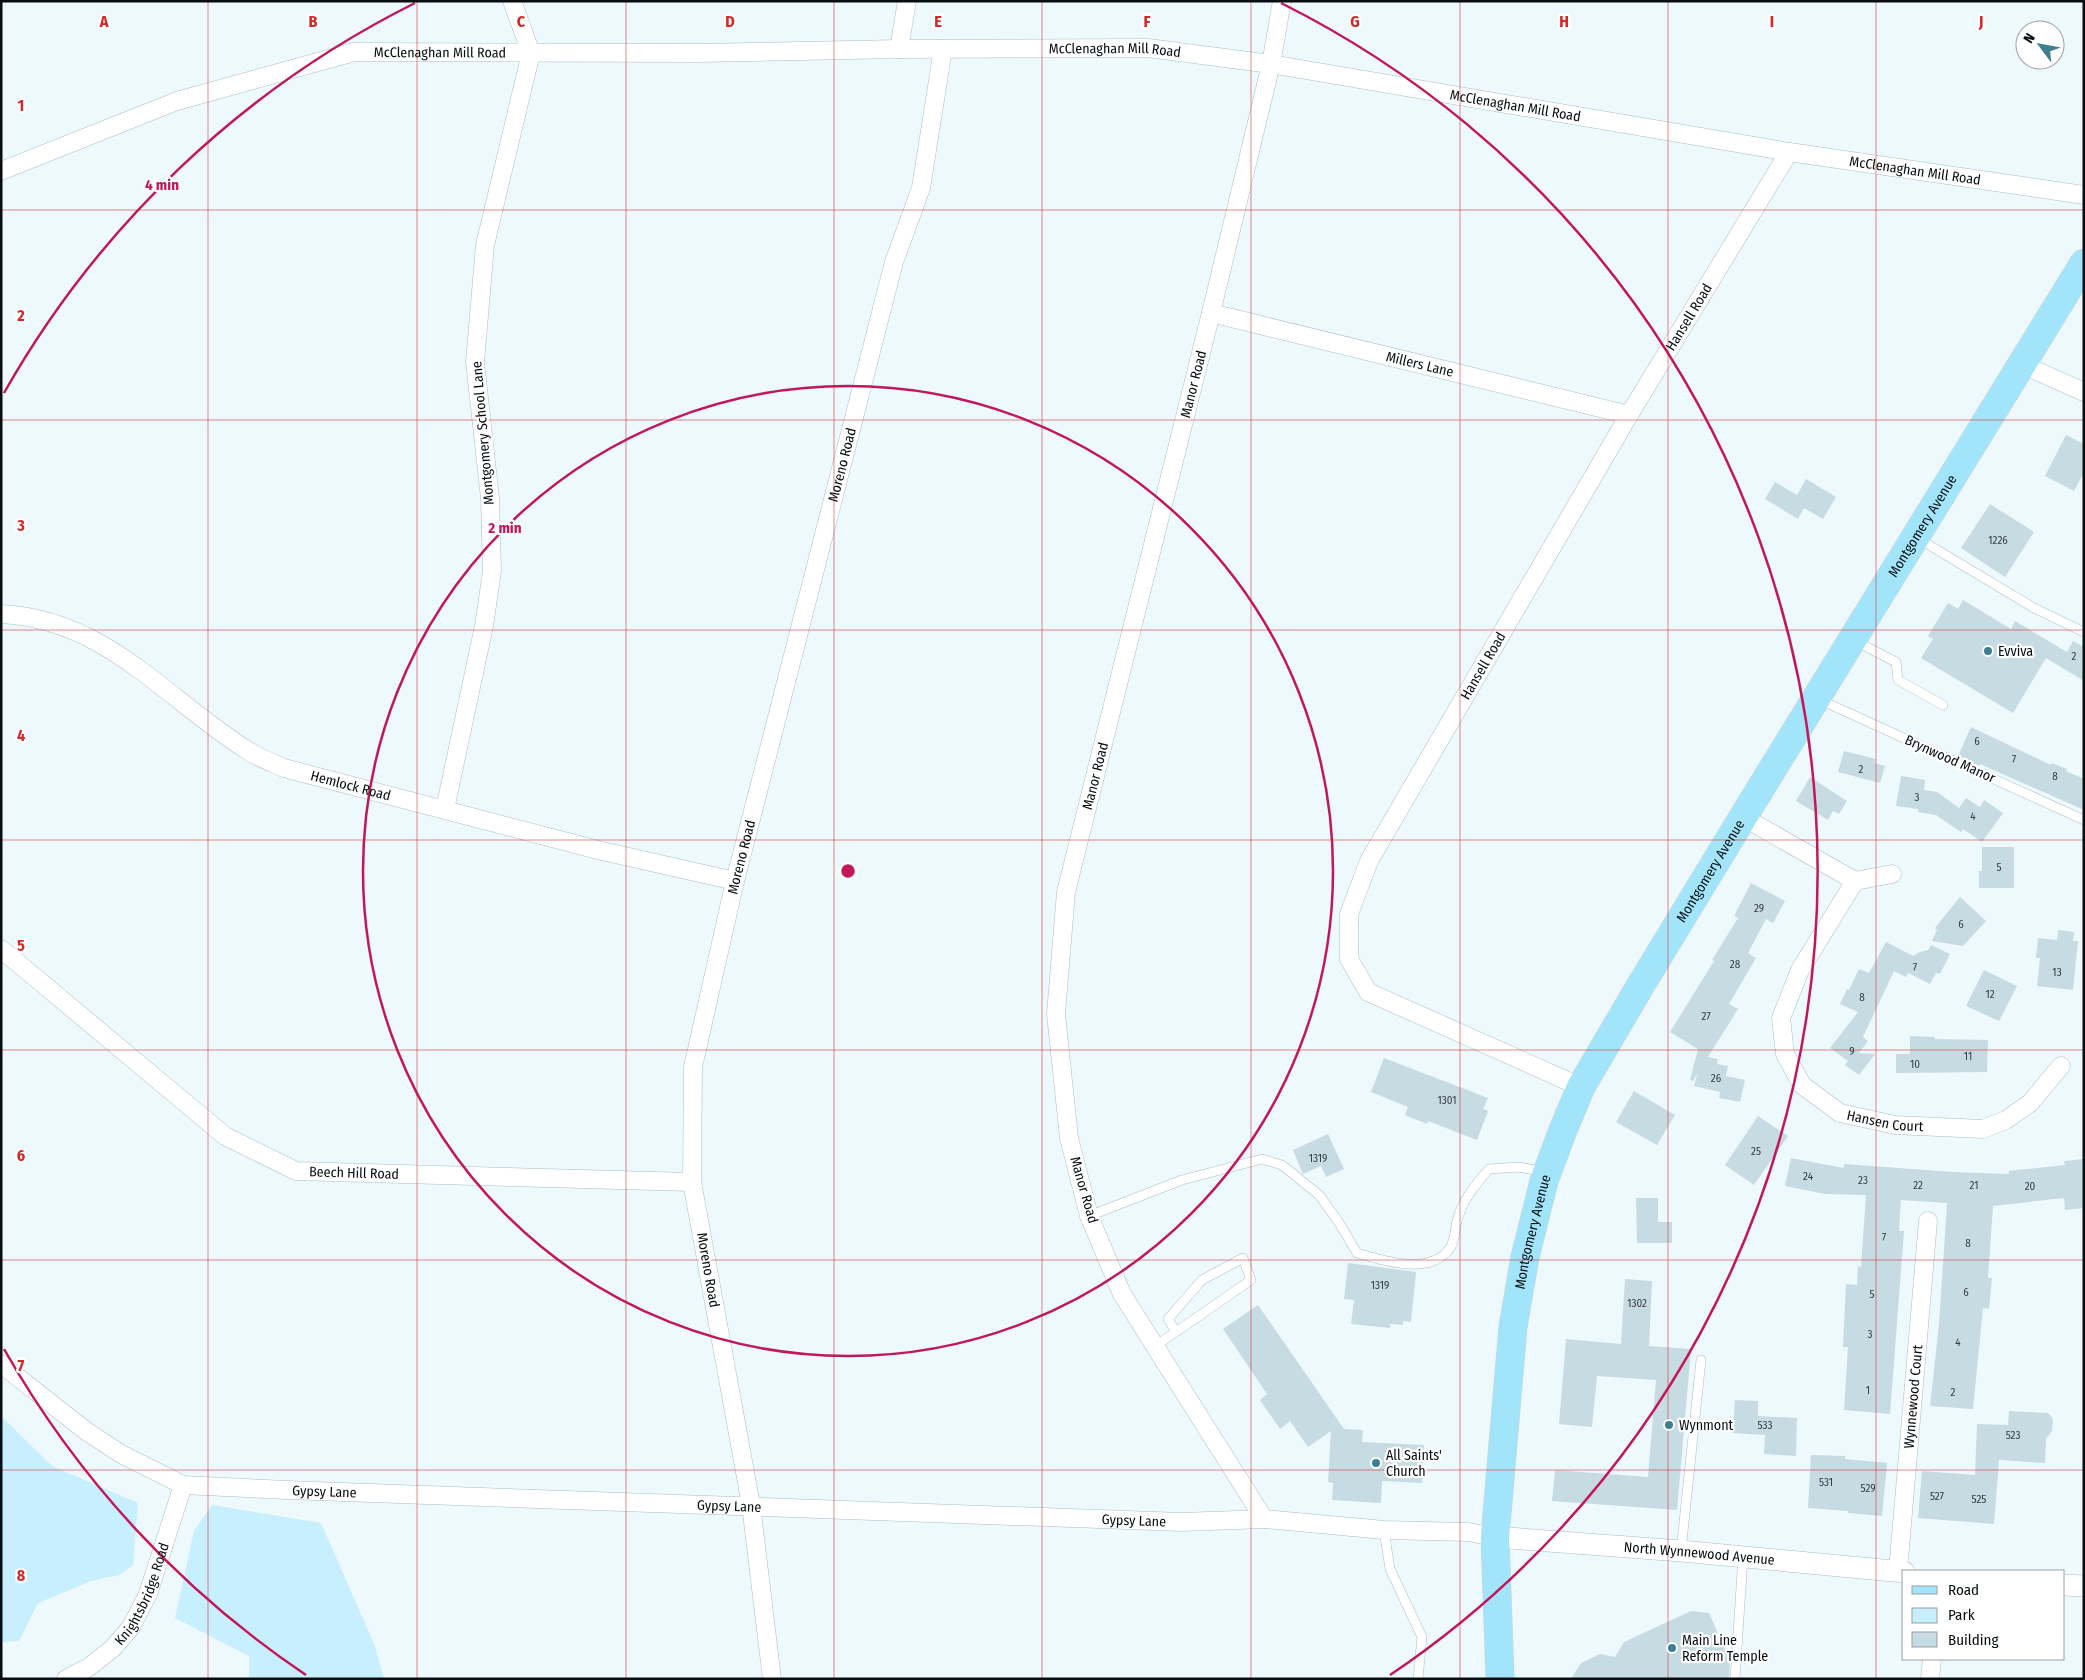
<svg xmlns="http://www.w3.org/2000/svg" width="2085" height="1680" font-family="'Fira Sans Condensed',sans-serif">
	<style>
		.green { fill: #c7effd }
		.building { fill: #c7dbe2 }
		.lines { fill: none; stroke-linecap: round; stroke-linejoin: round }
		.service-casing { stroke: #aabec5; stroke-width: 10 }
		.minor-casing { stroke: #aabec5; stroke-width: 19 }
		.tertiary-casing { stroke: #aabec5; stroke-width: 22 }
		.primary-casing { stroke: #d2d3d4; stroke-width: 29 }
		.service { stroke: #fff; stroke-width: 9 }
		.minor { stroke: #fff; stroke-width: 18 }
		.tertiary { stroke: #fff; stroke-width: 21 }
		.primary { stroke: #a2e5fa; stroke-width: 28 }
		.grid { fill: none; stroke: #d62828; stroke-width: 1; stroke-opacity: 0.55 }
		.ring { fill: none; stroke: #c2185b; stroke-width: 2.5 }
		.poi-dot { fill: #3d7e91; stroke: #fff; stroke-width: 2 }
		.labels { text-anchor: middle; dominant-baseline: central; stroke-width: 4.5; stroke-linejoin: round; paint-order: stroke }
		.number-label { font-size: 11px; fill: #374044 }
		.street-label { font-size: 14px; fill: #070d10; stroke: #fff }
		.poi-label { font-size: 14px; fill: #070d10; stroke: #fff; text-anchor: start }
		.grid-label { font-size: 16px; text-anchor: middle; font-weight: bold; fill: #d62828; stroke: #fff; stroke-width: 4.5; stroke-linejoin: round; paint-order: stroke }
		.centre { fill: #c2185b; stroke: #fff; stroke-width: 2.5 }
		.ring-label { font-size: 15px; text-anchor: middle; font-weight: bold; fill: #c2185b; stroke: #fff; stroke-width: 4.5; stroke-linejoin: round; paint-order: stroke }
	</style>
	<rect width="100%" height="100%" fill="#edf9fd"/>
	<g class="green">
		<polygon points="1,1416 52,1466 138,1503 133,1565 119,1575 91,1581 38,1603 19,1641 1,1642"/>
		<polygon points="212,1505 321,1523 375,1646 384,1679 249,1679 249,1656 175,1618 194,1531"/>
	</g>
	<g class="building">
		<polygon points="2066,435 2084,444 2084,472 2074,491 2045,476"/>
		<polygon points="1806,479 1836,497 1823,519 1804,508 1798,519 1765,499 1775,482 1797,495"/>
		<polygon points="1990,504 2034,532 2005,577 1961,548"/>
		<polygon points="1963,600 2011,629 2015,621 2067,652 2073,641 2084,647 2084,681 2046,658 2013,713 1921,658 1933,639 1928,636 1948,603 1958,609"/>
		<polygon points="1971,727 2051,765 2052,763 2067,769 2066,771 2084,779 2084,810 1980,764 1980,766 1958,756"/>
		<polygon points="1844,751 1876,759 1875,763 1885,766 1880,783 1838,772"/>
		<polygon points="1901,776 1925,780 1924,790 1937,792 1959,808 1966,798 1980,807 1984,800 2003,813 1982,842 1963,829 1961,832 1936,815 1918,812 1918,809 1896,806"/>
		<polygon points="1810,777 1847,801 1839,814 1833,811 1828,820 1796,801"/>
		<polygon points="1982,847 2014,847 2014,888 1979,888 1979,871 1982,871"/>
		<polygon points="1751,883 1785,901 1773,923 1766,919 1748,953 1756,958 1729,1004 1738,1009 1708,1057 1718,1059 1717,1064 1728,1066 1726,1076 1745,1080 1740,1102 1719,1098 1720,1092 1694,1086 1697,1074 1693,1081 1690,1080 1698,1049 1670,1032 1714,961 1712,960 1738,918 1734,916"/>
		<polygon points="1960,897 1986,921 1963,946 1932,941 1937,930 1935,928"/>
		<polygon points="2058,930 2074,932 2073,941 2078,941 2073,990 2037,986 2040,958 2036,958 2038,938 2057,940"/>
		<polygon points="1886,942 1913,956 1920,952 1928,950 1931,945 1950,954 1940,974 1936,973 1930,984 1908,973 1906,977 1894,971 1863,1037 1868,1041 1859,1053 1875,1054 1859,1075 1845,1065 1848,1061 1830,1048 1858,1012 1840,1004 1847,989 1849,990 1859,969 1869,973"/>
		<polygon points="1984,970 2017,986 1999,1021 1966,1006"/>
		<polygon points="1910,1036 1935,1037 1934,1039 1988,1040 1987,1072 1896,1073 1896,1054 1910,1054"/>
		<polygon points="1384,1058 1488,1098 1483,1109 1488,1111 1477,1140 1428,1121 1427,1124 1405,1115 1408,1107 1371,1092"/>
		<polygon points="1634,1091 1675,1115 1657,1145 1616,1122"/>
		<polygon points="1758,1116 1788,1136 1754,1185 1725,1165"/>
		<polygon points="1328,1134 1344,1169 1326,1177 1321,1166 1303,1174 1293,1150"/>
		<polygon points="1791,1158 1844,1168 1844,1164 1953,1172 2009,1174 2009,1171 2065,1165 2064,1161 2084,1159 2084,1208 2065,1210 2064,1198 1993,1206 1988,1278 1992,1278 1989,1309 1983,1308 1973,1409 1930,1406 1939,1325 1947,1203 1901,1200 1899,1231 1904,1231 1890,1414 1844,1410 1848,1347 1843,1347 1846,1284 1857,1285 1858,1266 1861,1267 1866,1195 1825,1194 1785,1186"/>
		<polygon points="1636,1198 1658,1198 1658,1222 1672,1222 1672,1243 1637,1243"/>
		<polygon points="1348,1263 1416,1272 1411,1322 1403,1321 1403,1325 1390,1324 1390,1328 1351,1324 1354,1300 1344,1299"/>
		<polygon points="1625,1279 1652,1281 1649,1346 1691,1349 1677,1510 1552,1501 1555,1470 1648,1477 1656,1380 1597,1376 1592,1427 1559,1424 1566,1339 1621,1344"/>
		<polygon points="1258,1305 1344,1429 1363,1430 1362,1442 1424,1445 1422,1483 1382,1481 1381,1503 1332,1500 1333,1483 1328,1482 1331,1431 1308,1447 1290,1421 1280,1429 1260,1400 1267,1394 1223,1329"/>
		<polygon points="1735,1400 1758,1401 1758,1416 1797,1418 1796,1456 1764,1454 1765,1435 1733,1433"/>
		<polygon points="2009,1411 2048,1413 2053,1419 2052,1431 2046,1439 2045,1463 1999,1460 1994,1524 1918,1518 1922,1471 1975,1475 1977,1424 2008,1425"/>
		<polygon points="1811,1455 1845,1456 1845,1459 1887,1463 1882,1516 1848,1513 1848,1511 1808,1508"/>
		<polygon points="1691,1611 1709,1613 1730,1661 1729,1679 1571,1679 1581,1663 1600,1654 1615,1657 1624,1642"/>
	</g>
	<g class="lines">
		<defs>
			<g id="service">
				<polyline points="1919,539 2034,608 2084,632"/>
				<polyline points="1855,641 1896,662 1898,680 1943,705"/>
				<polyline points="1818,699 2084,820"/>
				<path d="M1089,1216L1182,1180L1262,1159L1282,1165L1319,1195L1338,1221L1357,1253C1384,1261 1431,1276 1450,1248C1455,1241 1455,1229 1457,1221C1462,1201 1475,1185 1489,1169L1519,1167L1545,1172"/>
				<polyline points="1154,1347 1251,1280 1243,1258 1202,1280 1168,1319 1176,1332"/>
				<polyline points="1384,1530 1390,1569 1422,1637 1418,1679"/>
				<polyline points="1681,1551 1701,1360"/>
				<polyline points="1735,1679 1743,1557"/>
			</g>
			<g id="minor">
				<polyline points="899,49 907,1"/>
				<path id="s1" d="M1,171L177,101L354,52L698,53L899,49L1148,48L1271,64L1789,152L2084,195"/>
				<path id="s2" d="M1211,313L1629,415"/>
				<polyline points="2021,364 2084,392"/>
				<path id="s3" d="M1,614C107,619 166,700 250,752C260,758 273,763 284,768L602,851L735,881"/>
				<polyline points="445,809 484,626 492,571 490,498 475,362 485,245 531,53 512,1"/>
				<path id="s4" d="M1743,817L1855,881L1800,970L1781,1018L1785,1054L1802,1085L1840,1113L1895,1125L1983,1129L2006,1120L2030,1103L2061,1066"/>
				<polyline points="1855,881 1892,874"/>
				<path id="s5" d="M1,949L225,1136L296,1171L692,1182"/>
				<path id="s6" d="M1581,1087L1368,992L1349,959V914L1369,861L1629,415L1789,152"/>
				<path id="s7" d="M1,1364L86,1431L121,1454L183,1485L287,1490L1182,1522L1264,1519L1384,1530L1468,1532L1495,1537"/>
				<path id="s8" d="M1264,1519L1122,1294L1089,1216L1069,1138L1056,1014L1066,892L1211,313L1271,64L1282,1"/>
				<path id="s9" d="M1898,1571L1928,1221"/>
				<path id="s10" d="M66,1679L89,1667L113,1648L131,1627L148,1594L183,1485"/>
				<path id="s11" d="M772,1679L751,1505L692,1182L693,1067L735,881L894,262L921,188L943,49"/>
				<polyline points="1930,1679 1932,1659"/>
			</g>
			<g id="tertiary">
				<path id="s12" d="M1495,1537L1681,1551L1904,1572"/>
				<polyline points="2064,1585 2084,1586"/>
			</g>
			<g id="primary">
				<path id="s13" d="M1500,1679L1495,1537L1513,1327L1525,1257L1544,1181L1563,1130L1581,1087L1639,988L1743,817L2084,263"/>
			</g>
		</defs>
		<use href="#service" class="service-casing"/>
		<use href="#minor" class="minor-casing"/>
		<use href="#tertiary" class="tertiary-casing"/>
		<use href="#primary" class="primary-casing"/>
		<use href="#service" class="service"/>
		<use href="#minor" class="minor"/>
		<use href="#tertiary" class="tertiary"/>
		<use href="#primary" class="primary"/>
	</g>
	<path class="grid" d="M208,1V1679M417,1V1679M626,1V1679M834,1V1679M1042,1V1679M1251,1V1679M1460,1V1679M1668,1V1679M1876,1V1679M1,210H2084M1,420H2084M1,630H2084M1,840H2084M1,1050H2084M1,1260H2084M1,1470H2084"/>
	<g class="ring">
		<circle cx="848" cy="871" r="485"/>
		<path d="M306 1675A970 970 0 0 1 4 1349M4 393A970 970 0 0 1 415 3M1281 3A970 970 0 0 1 1390 1675"/>
	</g>
	<g class="poi-dot">
		<circle cx="1988" cy="651" r="5"/>
		<circle cx="1669" cy="1425" r="5"/>
		<circle cx="1376" cy="1463" r="5"/>
		<circle cx="1672" cy="1648" r="5"/>
	</g>
	<g class="labels">
		<g class="number-label">
			<text x="1998" y="540">1226</text>
			<text x="2074" y="656">2</text>
			<text x="1977" y="741">6</text>
			<text x="2014" y="759">7</text>
			<text x="1861" y="769">2</text>
			<text x="2055" y="776">8</text>
			<text x="1917" y="797">3</text>
			<text x="1973" y="816">4</text>
			<text x="1999" y="867">5</text>
			<text x="1759" y="908">29</text>
			<text x="1961" y="924">6</text>
			<text x="1735" y="964">28</text>
			<text x="1915" y="967">7</text>
			<text x="2057" y="972">13</text>
			<text x="1990" y="994">12</text>
			<text x="1862" y="997">8</text>
			<text x="1706" y="1016">27</text>
			<text x="1852" y="1051">9</text>
			<text x="1968" y="1056">11</text>
			<text x="1915" y="1064">10</text>
			<text x="1716" y="1078">26</text>
			<text x="1447" y="1100">1301</text>
			<text x="1756" y="1151">25</text>
			<text x="1318" y="1158">1319</text>
			<text x="1808" y="1176">24</text>
			<text x="1863" y="1180">23</text>
			<text x="1918" y="1185">22</text>
			<text x="1974" y="1185">21</text>
			<text x="2030" y="1186">20</text>
			<text x="1884" y="1237">7</text>
			<text x="1968" y="1243">8</text>
			<text x="1380" y="1285">1319</text>
			<text x="1966" y="1292">6</text>
			<text x="1872" y="1294">5</text>
			<text x="1637" y="1303">1302</text>
			<text x="1870" y="1334">3</text>
			<text x="1958" y="1342">4</text>
			<text x="1868" y="1390">1</text>
			<text x="1953" y="1392">2</text>
			<text x="1765" y="1425">533</text>
			<text x="2013" y="1435">523</text>
			<text x="1826" y="1482">531</text>
			<text x="1868" y="1488">529</text>
			<text x="1937" y="1496">527</text>
			<text x="1979" y="1499">525</text>
		</g>
		<g class="street-label">
			<text stroke="none"><textPath href="#s1" startOffset="1134">McClenaghan Mill Road</textPath></text>
			<text stroke="none"><textPath href="#s1" startOffset="459">McClenaghan Mill Road</textPath></text>
			<text stroke="none"><textPath href="#s1" startOffset="1539">McClenaghan Mill Road</textPath></text>
			<text stroke="none"><textPath href="#s1" startOffset="1944">McClenaghan Mill Road</textPath></text>
			<text stroke="none"><textPath href="#s6" startOffset="1004">Hansell Road</textPath></text>
			<text stroke="none"><textPath href="#s2" startOffset="215">Millers Lane</textPath></text>
			<text stroke="none"><textPath href="#s8" startOffset="1202">Manor Road</textPath></text>
			<text transform="translate(483 433) rotate(-95)">Montgomery School Lane</text>
			<text stroke="none"><textPath href="#s11" startOffset="1239">Moreno Road</textPath></text>
			<text stroke="none"><textPath href="#s13" startOffset="1260">Montgomery Avenue</textPath></text>
			<text stroke="none"><textPath href="#s6" startOffset="599">Hansell Road</textPath></text>
			<text transform="translate(1950 759) rotate(24)">Brynwood Manor</text>
			<text stroke="none"><textPath href="#s8" startOffset="798">Manor Road</textPath></text>
			<text stroke="none"><textPath href="#s3" startOffset="396">Hemlock Road</textPath></text>
			<text stroke="none"><textPath href="#s11" startOffset="834">Moreno Road</textPath></text>
			<text stroke="none"><textPath href="#s13" startOffset="855">Montgomery Avenue</textPath></text>
			<text stroke="none"><textPath href="#s4" startOffset="450">Hansen Court</textPath></text>
			<text stroke="none"><textPath href="#s5" startOffset="429">Beech Hill Road</textPath></text>
			<text transform="translate(1084 1190) rotate(74)">Manor Road</text>
			<text stroke="none"><textPath href="#s13" startOffset="450">Montgomery Avenue</textPath></text>
			<text transform="translate(708 1270) rotate(80)">Moreno Road</text>
			<text stroke="none"><textPath href="#s9" startOffset="175">Wynnewood Court</textPath></text>
			<text stroke="none"><textPath href="#s7" startOffset="361">Gypsy Lane</textPath></text>
			<text stroke="none"><textPath href="#s7" startOffset="766">Gypsy Lane</textPath></text>
			<text stroke="none"><textPath href="#s7" startOffset="1171">Gypsy Lane</textPath></text>
			<text stroke="none"><textPath href="#s12" startOffset="205">North Wynnewood Avenue</textPath></text>
			<text stroke="none"><textPath href="#s10" startOffset="119">Knightsbridge Road</textPath></text>
		</g>
		<g class="poi-label">
			<text x="1998" y="651">Evviva</text>
			<text x="1679" y="1425">Wynmont</text>
			<text x="1386" y="1455">All Saints'<tspan x="1386" dy="16">Church</tspan></text>
			<text x="1682" y="1640">Main Line<tspan x="1682" dy="16">Reform Temple</tspan></text>
		</g>
	</g>
	<g class="grid-label">
		<text x="104" y="27">A</text>
		<text x="313" y="27">B</text>
		<text x="521" y="27">C</text>
		<text x="730" y="27">D</text>
		<text x="938" y="27">E</text>
		<text x="1147" y="27">F</text>
		<text x="1355" y="27">G</text>
		<text x="1564" y="27">H</text>
		<text x="1772" y="27">I</text>
		<text x="1981" y="27">J</text>
		<text x="21" y="111">1</text>
		<text x="21" y="321">2</text>
		<text x="21" y="531">3</text>
		<text x="21" y="741">4</text>
		<text x="21" y="951">5</text>
		<text x="21" y="1161">6</text>
		<text x="21" y="1371">7</text>
		<text x="21" y="1581">8</text>
	</g>
	<circle cx="848" cy="871" r="8" class="centre"/>
	<g class="ring-label">
		<text x="162" y="190">4 min</text>
		<text x="505" y="533">2 min</text>
	</g>
	<rect width="2085" height="1680" fill="none" stroke="#070d10" stroke-width="5"/>
	<rect x="1902" y="1570" width="162" height="90" fill="#ffffff" stroke="#9c9e9f"/>
	<rect x="1912" y="1586" width="25" height="8" fill="#a2e5fa" stroke="#9c9e9f"/>
	<text x="1948" y="1595" font-size="15" fill="#070d10">Road</text>
	<rect x="1912" y="1608" width="25" height="15" fill="#c7effd" stroke="#9c9e9f"/>
	<text x="1948" y="1620" font-size="15" fill="#070d10">Park</text>
	<rect x="1912" y="1632" width="25" height="15" fill="#c7dbe2" stroke="#9c9e9f"/>
	<text x="1948" y="1645" font-size="15" fill="#070d10">Building</text>
	<g transform="translate(2040 45) rotate(302)"><circle r="24" fill="#ffffff" stroke="#9c9e9f"/>
	<path d="M0-4L9 19L0 12L-9 19Z" fill="#3d7e91"/>
	<text y="-8" font-size="14" font-weight="bold" text-anchor="middle" fill="#070d10">N</text>
	</g>
</svg>
